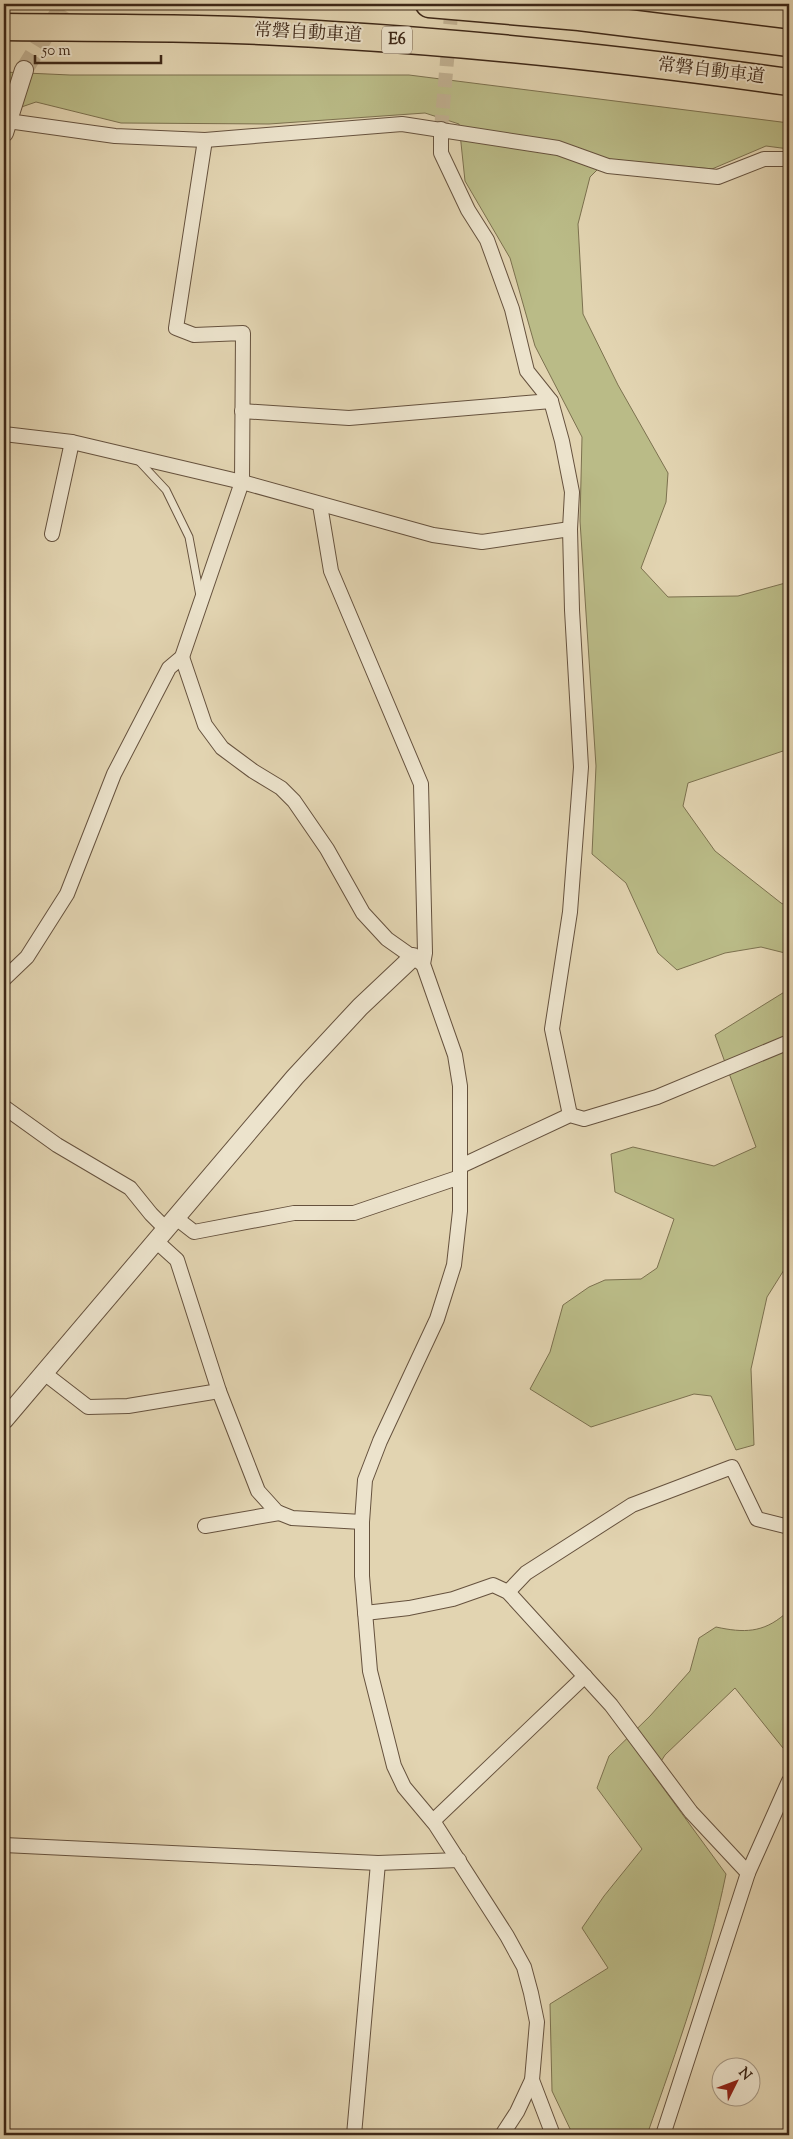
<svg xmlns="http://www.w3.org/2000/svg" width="793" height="2139" font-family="'Sorts Mill Goudy','Noto Serif JP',serif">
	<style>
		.green { fill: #babb87; stroke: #7c714f }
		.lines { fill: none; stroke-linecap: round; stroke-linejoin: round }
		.minor-tunnel { stroke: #c1b192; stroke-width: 14; stroke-dasharray: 14 7; stroke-linecap: butt }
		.tertiary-tunnel { stroke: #c1b192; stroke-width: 18; stroke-dasharray: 18 9; stroke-linecap: butt }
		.service-casing { stroke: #66523e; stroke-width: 9 }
		.minor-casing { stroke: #66523e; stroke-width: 16 }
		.tertiary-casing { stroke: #66523e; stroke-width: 20 }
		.motorway-casing { stroke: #3d2717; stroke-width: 29 }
		.service { stroke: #ece3cc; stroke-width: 7 }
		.minor { stroke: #ece3cc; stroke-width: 14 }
		.tertiary { stroke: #ece3cc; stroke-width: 18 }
		.motorway { stroke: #e2d4b1; stroke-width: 26 }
		.labels { text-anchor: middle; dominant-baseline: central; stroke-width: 4; stroke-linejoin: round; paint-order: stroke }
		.shield { fill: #ece3cc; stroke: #725f4d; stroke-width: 1 }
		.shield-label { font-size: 16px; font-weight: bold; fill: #3d2717 }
		.street-label { font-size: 18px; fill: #3d2717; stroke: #ece3cc }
	</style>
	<rect width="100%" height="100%" fill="#e2d4b1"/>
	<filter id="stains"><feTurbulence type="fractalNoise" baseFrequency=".004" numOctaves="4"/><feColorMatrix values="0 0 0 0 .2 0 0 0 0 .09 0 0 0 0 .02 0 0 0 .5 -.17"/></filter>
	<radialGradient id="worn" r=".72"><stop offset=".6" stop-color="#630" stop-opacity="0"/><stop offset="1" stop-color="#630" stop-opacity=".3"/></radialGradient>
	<g class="green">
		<polygon points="4,72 70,75 409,75 789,123 789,149 766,146 712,169 608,159 590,177 578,224 583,314 618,385 668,473 666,502 641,568 668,597 738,596 789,582 789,749 688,783 683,806 715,851 781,903 789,907 789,954 761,947 725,953 677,970 658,953 626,883 592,854 596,766 580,521 582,437 535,346 510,258 465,181 459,124 425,113 269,124 121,123 36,102 4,113"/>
		<polygon points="789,958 789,1262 767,1297 751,1369 754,1445 736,1450 711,1396 694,1394 591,1427 530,1389 550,1352 563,1305 589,1287 605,1280 641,1279 657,1268 674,1219 615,1192 611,1154 633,1147 714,1166 756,1147 715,1035 786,991"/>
		<path d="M785,1614H789V1743L783,1748L735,1688L665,1755L653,1774L726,1874C708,1963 677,2049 647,2135H573L552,2091L550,2004L608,1968L582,1928L604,1896L642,1849L597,1788L609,1756L650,1716L690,1671L699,1638L716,1627C744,1633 763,1633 785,1614Z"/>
	</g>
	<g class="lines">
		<polyline class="minor-tunnel" points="441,129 452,4"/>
		<polyline class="tertiary-tunnel" points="24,70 64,4"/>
		<defs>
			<polyline id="service" points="137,459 166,490 189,537 200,596"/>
			<g id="minor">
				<polyline points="8,121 115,136 205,140 402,124 558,148 608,166 718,177 764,159 789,159"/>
				<polyline points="441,129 441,153 468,210 487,240 512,309 527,371 551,401 562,441 572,492 570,529 572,610 581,767 570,912 552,1029 570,1115"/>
				<polyline points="242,411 349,418 551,401"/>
				<polyline points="4,434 72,442 242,482 433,535 482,542 570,529"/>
				<polyline points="320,505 331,571 421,784 425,953 423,964 455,1055 460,1086 460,1211 454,1265 437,1319 380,1441 365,1480 362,1522 362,1576 370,1671 394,1766 404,1787 435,1824 507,1936 524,1967 531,1993 537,2022 532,2080 517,2112 502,2135"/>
				<polyline points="52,534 72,442"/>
				<polyline points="182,657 205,725 222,748 253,771 281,788 294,801 327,849 363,913 387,939 421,963"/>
				<polyline points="4,979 27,957 67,894 114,774 169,668 182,657 242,482 243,333 194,335 176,328 205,140"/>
				<polyline points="4,1107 57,1145 130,1188 151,1214 166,1229"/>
				<polyline points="461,1166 570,1115 584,1119 657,1097 789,1042"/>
				<polyline points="176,1218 194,1232 294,1213 354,1213 460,1177"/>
				<polyline points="156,1241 177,1260 219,1391 258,1491 277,1512 292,1518 362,1522"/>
				<polyline points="44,1373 88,1407 128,1406 219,1391"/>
				<polyline points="205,1526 279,1513"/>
				<polyline points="508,1592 526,1573 632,1505 732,1467 757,1519 789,1527"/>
				<polyline points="365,1613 409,1608 453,1599 493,1585 508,1592 611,1705 691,1812 748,1873"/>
				<polyline points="433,1821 585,1676"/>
				<polyline points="4,1845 378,1863 459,1860"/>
				<polyline points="532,2080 553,2135"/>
				<polyline points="354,2135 378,1863"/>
				<polyline points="663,2135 748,1873 789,1781"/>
			</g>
			<g id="tertiary">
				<polyline points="4,133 24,70"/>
				<polyline points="4,1420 295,1077 360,1007 413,957"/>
			</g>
			<g id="motorway">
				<polyline points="429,4 579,17 789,43"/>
				<path d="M4,27C113,28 223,27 332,35C485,44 638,61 789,82"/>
			</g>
		</defs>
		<use href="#service" class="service-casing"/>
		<use href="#minor" class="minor-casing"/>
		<use href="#tertiary" class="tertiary-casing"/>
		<use href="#motorway" class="motorway-casing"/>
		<use href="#service" class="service"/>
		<use href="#minor" class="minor"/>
		<use href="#tertiary" class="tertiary"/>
		<use href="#motorway" class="motorway"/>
	</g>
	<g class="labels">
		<rect class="shield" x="382" y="26.5" width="30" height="27" rx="4"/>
		<g class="shield-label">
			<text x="397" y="40">E6</text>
		</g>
		<g class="street-label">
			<text transform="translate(308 34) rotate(3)">常磐自動車道</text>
			<text transform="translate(711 72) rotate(7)">常磐自動車道</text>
		</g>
	</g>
	<rect width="793" height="2139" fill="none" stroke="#e2d4b1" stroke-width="20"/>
	<rect x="5" y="5" width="783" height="2129" fill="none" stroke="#3d2717" stroke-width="2.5"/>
	<rect x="10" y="10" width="773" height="2119" fill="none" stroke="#3d2717"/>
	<g transform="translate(736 2082) rotate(48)"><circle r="24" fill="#ece3cc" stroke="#a69884"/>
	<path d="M0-4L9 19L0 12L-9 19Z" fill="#8f2418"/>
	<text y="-8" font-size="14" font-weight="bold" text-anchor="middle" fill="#3d2717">N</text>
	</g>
	<path d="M35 55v8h126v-8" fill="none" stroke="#3d2717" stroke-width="2.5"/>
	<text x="42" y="55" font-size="15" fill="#3d2717" stroke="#ece3cc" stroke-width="4" paint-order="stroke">50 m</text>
	<rect width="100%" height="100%" filter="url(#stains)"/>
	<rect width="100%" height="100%" fill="url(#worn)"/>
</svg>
